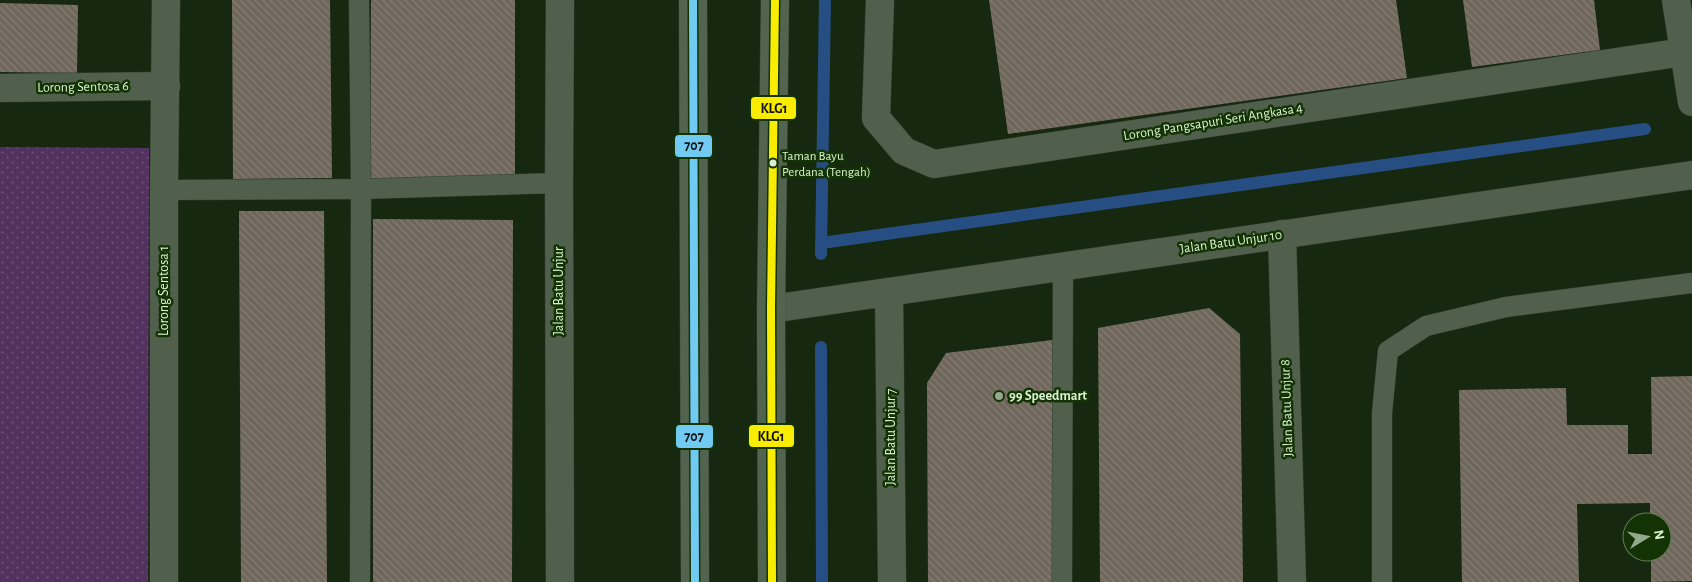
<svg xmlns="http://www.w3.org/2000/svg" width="1692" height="582" font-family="'Alegreya Sans',sans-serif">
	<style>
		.grass { fill: url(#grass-dots) }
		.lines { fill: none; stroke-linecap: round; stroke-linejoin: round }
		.stream { stroke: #274e82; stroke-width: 12 }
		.building { fill: url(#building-back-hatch) }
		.lane-casing { stroke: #33412f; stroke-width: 21 }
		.street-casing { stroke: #33412f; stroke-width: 29 }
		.secondary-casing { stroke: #33412f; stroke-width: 29 }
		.lane { stroke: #51604c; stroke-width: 20 }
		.street { stroke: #51604c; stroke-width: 28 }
		.secondary { stroke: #526450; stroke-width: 28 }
		.bus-1-casing { stroke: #133305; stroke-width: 11 }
		.bus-2-casing { stroke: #133305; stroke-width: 11 }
		.bus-1 { stroke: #f8ed00; stroke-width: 8 }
		.bus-2 { stroke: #71caf2; stroke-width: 8 }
		.bus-dot { fill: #d8f0d0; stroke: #133305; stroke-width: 2 }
		.poi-dot { fill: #94aa8d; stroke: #133305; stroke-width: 2 }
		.labels { text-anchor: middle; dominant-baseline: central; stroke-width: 5; stroke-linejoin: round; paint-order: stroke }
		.bus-label { font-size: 13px; fill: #d8f0d0; stroke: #133305; text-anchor: start }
		.street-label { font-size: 14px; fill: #d8f0d0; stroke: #133305 }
		.poi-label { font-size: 14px; font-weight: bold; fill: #d8f0d0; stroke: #133305; text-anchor: start }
		.line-badge { stroke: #133305; stroke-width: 2 }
		.pale-badge-label { font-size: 14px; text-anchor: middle; font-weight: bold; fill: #111 }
	</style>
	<defs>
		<pattern id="grass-dots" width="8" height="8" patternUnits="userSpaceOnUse" patternTransform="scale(1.25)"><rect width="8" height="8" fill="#54325f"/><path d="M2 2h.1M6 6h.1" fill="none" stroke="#6c5075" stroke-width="1.8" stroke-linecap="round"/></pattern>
		<pattern id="building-back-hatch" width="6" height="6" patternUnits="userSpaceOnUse" patternTransform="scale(1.25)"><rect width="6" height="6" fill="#70675c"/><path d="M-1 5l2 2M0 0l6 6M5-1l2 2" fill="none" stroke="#847d72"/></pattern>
	</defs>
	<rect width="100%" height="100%" fill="#172810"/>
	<polygon class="grass" points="0,147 149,148 148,582 0,582"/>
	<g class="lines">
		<g class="stream">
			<polyline points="821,243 1645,129"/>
			<polyline points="821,254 825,0"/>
			<polyline points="821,347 822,582"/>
		</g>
	</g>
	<g class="building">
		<polygon points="232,0 330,0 332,178 233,179"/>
		<polygon points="371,0 515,0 515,178 370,178"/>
		<polygon points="989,0 1396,0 1407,78 1008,134"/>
		<polygon points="1463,0 1594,0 1600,50 1472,67"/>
		<polygon points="0,3 78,5 77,73 0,72"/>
		<polygon points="239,211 324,211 327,582 241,582"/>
		<polygon points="373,219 513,220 512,582 373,582"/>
		<polygon points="1209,308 1240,334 1243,582 1100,582 1098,328"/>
		<polygon points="1060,339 1063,582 928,582 927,383 946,353"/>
		<polygon points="1692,376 1692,581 1651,582 1651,552 1662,552 1662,522 1650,522 1650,503 1577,504 1579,582 1462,582 1459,390 1566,388 1567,425 1628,425 1628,454 1652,454 1651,377"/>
	</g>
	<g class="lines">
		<defs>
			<g id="lane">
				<polyline points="359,0 361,189 360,582"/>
				<polyline points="164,190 361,189 559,183"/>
				<polyline points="1062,582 1063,267"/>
				<polyline points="1382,582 1382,413 1388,351 1426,326 1506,307 1692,283"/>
			</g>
			<g id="street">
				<polyline points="880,0 876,118 904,151 934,164 1684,52"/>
				<polyline points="1676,0 1692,102"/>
				<polyline points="0,88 166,86"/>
				<polyline points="1282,234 1292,582"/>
				<polyline points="889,292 892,582"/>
				<polyline points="771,309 1692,175"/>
				<polyline points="164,582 164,190 166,0"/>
				<polyline points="560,582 559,183 560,0"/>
			</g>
			<g id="secondary">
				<polyline points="693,0 695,582"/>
				<polyline points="772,582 771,309 775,0"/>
			</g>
		</defs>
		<use href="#lane" class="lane-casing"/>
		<use href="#street" class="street-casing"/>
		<use href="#secondary" class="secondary-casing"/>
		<use href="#lane" class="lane"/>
		<use href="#street" class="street"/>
		<use href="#secondary" class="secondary"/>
		<defs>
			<polyline id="bus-1" points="772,582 771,309 775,0"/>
			<polyline id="bus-2" points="693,0 695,582"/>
		</defs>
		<use href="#bus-1" class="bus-1-casing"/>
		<use href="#bus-2" class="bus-2-casing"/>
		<use href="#bus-1" class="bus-1"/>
		<use href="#bus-2" class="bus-2"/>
	</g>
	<circle class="bus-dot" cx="773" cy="163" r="4.5"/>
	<circle class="poi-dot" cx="999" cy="396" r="5"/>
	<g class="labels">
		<g class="bus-label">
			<text x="782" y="156">Taman Bayu<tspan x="782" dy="16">Perdana (Tengah)</tspan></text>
		</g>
		<g class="street-label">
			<text transform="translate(83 87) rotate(-1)">Lorong Sentosa 6</text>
			<text transform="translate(1213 122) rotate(-9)">Lorong Pangsapuri Seri Angkasa 4</text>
			<text transform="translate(1231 242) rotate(-8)">Jalan Batu Unjur 10</text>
			<text transform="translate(164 291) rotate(-90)">Lorong Sentosa 1</text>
			<text transform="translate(559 291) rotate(-90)">Jalan Batu Unjur</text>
			<text transform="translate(1287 408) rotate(-92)">Jalan Batu Unjur 8</text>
			<text transform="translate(891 437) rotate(-90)">Jalan Batu Unjur 7</text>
		</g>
		<g class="poi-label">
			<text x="1009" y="396">99 Speedmart</text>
		</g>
	</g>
	<g class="line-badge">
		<rect x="750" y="96" width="47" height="24" rx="5" fill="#f8ed00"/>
		<rect x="674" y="134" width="39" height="24" rx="5" fill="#71caf2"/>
		<rect x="748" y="424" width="47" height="24" rx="5" fill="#f8ed00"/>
		<rect x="675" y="424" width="39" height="25" rx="5" fill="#71caf2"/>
	</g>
	<g class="pale-badge-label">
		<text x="774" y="113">KLG1</text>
		<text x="694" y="150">707</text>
		<text x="771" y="441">KLG1</text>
		<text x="694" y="441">707</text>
	</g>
	<g transform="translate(1647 537) rotate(80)"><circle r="24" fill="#133305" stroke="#627f56"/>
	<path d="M0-4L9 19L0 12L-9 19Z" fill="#94aa8d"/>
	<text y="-8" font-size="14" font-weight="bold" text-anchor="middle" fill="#d8f0d0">N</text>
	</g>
</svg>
